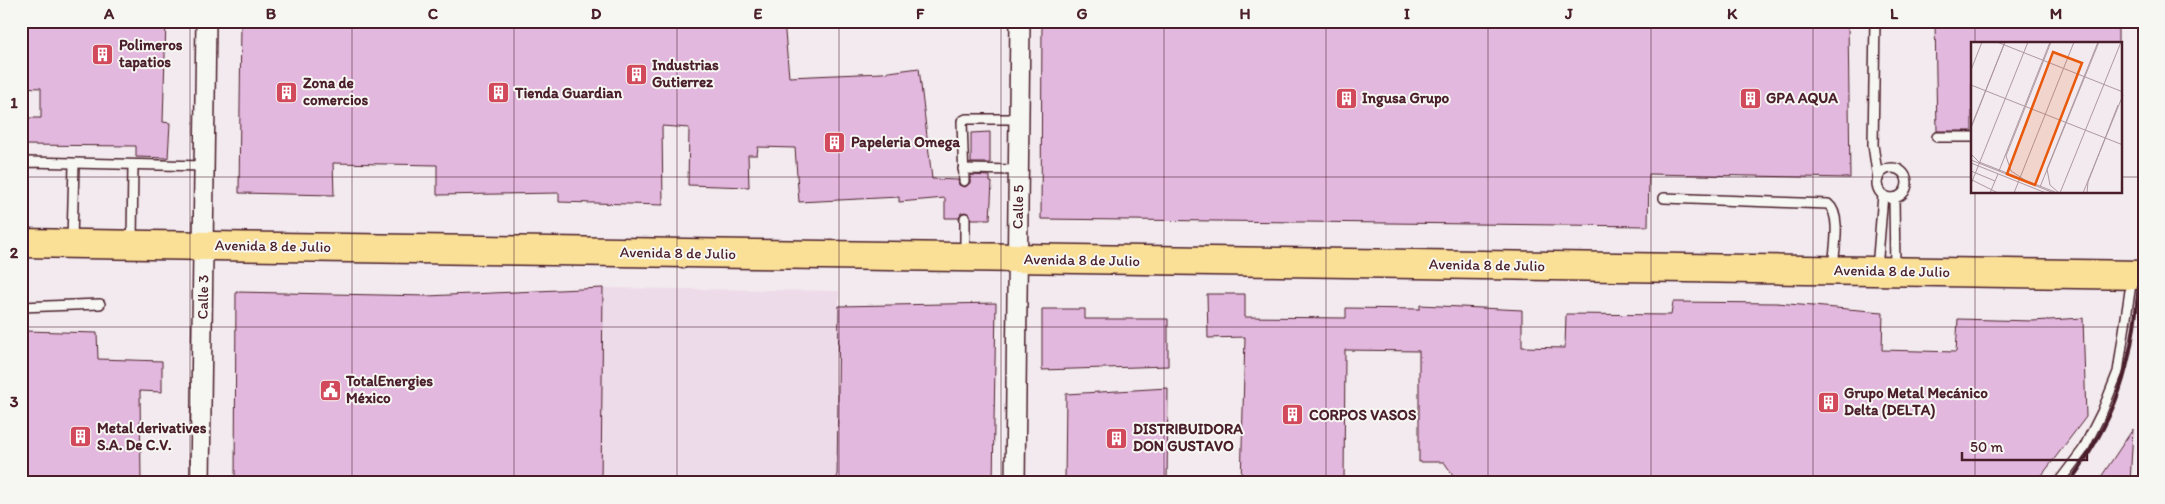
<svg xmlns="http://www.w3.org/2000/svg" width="2165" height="504" font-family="Itim,sans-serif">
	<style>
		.built { fill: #eedbe9 }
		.building { fill: #e3b8de; stroke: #4a1f2b }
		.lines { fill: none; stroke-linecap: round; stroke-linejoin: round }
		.service-casing { stroke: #4a1f2b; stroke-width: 12 }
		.minor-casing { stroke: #4a1f2b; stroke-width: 22 }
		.primary-casing { stroke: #4a1f2b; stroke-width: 31 }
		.service { stroke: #f6f6f2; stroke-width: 9 }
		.minor { stroke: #f6f6f2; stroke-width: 19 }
		.primary { stroke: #fadf96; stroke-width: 28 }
		.rail { stroke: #4a1f2b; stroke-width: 4 }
		.grid { fill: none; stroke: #4a1f2b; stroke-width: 1; stroke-opacity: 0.55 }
		.labels { text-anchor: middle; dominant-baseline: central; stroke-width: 4; stroke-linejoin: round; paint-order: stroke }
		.poi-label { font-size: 15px; font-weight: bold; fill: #4a1f2b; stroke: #f6f6f2; text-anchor: start }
		.street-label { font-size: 15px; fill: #4a1f2b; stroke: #f6f6f2 }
		.inset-road { fill: none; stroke: #af99a0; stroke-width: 1 }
		.view { fill: #e8590c; fill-opacity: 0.15; stroke: #e8590c; stroke-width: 2.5 }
		.inset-edge { fill: none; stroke: #4a1f2b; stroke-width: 2.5 }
		.neatline { fill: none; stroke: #4a1f2b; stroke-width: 2 }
		.grid-label { font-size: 16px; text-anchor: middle; font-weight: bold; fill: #4a1f2b }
	</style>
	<rect width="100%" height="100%" fill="#f2eaee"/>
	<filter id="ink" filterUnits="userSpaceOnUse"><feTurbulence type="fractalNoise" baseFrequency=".02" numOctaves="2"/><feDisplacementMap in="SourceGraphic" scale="10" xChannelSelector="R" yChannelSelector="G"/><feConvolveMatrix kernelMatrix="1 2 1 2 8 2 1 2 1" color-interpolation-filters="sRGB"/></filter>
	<g filter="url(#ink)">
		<polygon class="built" points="603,288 839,291 837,483 601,483"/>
		<g class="building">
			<polygon points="21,21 166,21 163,122 170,123 168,158 136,157 136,146 21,145 21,118 41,118 41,88 21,87"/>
			<polygon points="241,21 784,21 789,77 882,73 919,68 932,179 958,180 959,185 965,187 970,183 971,175 990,176 990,182 992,182 990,219 971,219 970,214 965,212 961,213 959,218 945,218 945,198 899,202 899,197 799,202 795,148 758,147 757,155 748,155 749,187 688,185 689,128 662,126 663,205 559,202 559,193 437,195 437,165 333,163 334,195 239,193"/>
			<polygon points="1042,21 1848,21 1850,178 1649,174 1648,226 1041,219"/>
			<polygon points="1935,21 2118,21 2118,44 1972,44 1972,131 1937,131"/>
			<polygon points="990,132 990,163 971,163 971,133"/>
			<polygon points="603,288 601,483 235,483 236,292 427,296"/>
			<polygon points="1207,294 1245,294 1245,317 1346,318 1346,308 1420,309 1420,305 1522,310 1522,347 1565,348 1566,314 1671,315 1673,302 1777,303 1883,312 1882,350 1956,352 1958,319 2032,321 2083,318 2086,417 2036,483 1455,483 1455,478 1444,462 1419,462 1419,351 1345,350 1344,483 1241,483 1245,337 1208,338"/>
			<polygon points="996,303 993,483 837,483 839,306"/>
			<polygon points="1042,309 1085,309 1085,319 1168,319 1168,366 1042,370"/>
			<polygon points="25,331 97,333 98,359 162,361 162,392 140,391 141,483 21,483 21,386 24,386"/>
			<polygon points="1168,388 1167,483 1065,483 1066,394"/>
			<polygon points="2133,429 2130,483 2097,483"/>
		</g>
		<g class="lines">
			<defs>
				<g id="service">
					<polyline points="1875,21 1873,145 1878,179"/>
					<polyline points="1937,137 1972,137"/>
					<polyline points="21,164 28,162 204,166"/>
					<circle cx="1892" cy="183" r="15"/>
					<polyline points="963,169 1018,170"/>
					<polyline points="964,181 962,121 966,119 1019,119"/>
					<path d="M1664,198L1828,204C1842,215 1834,250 1833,268"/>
					<polyline points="1894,198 1895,268"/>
					<polyline points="965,218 965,256"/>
					<polyline points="72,241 74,164"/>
					<polyline points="132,241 133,165"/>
					<polyline points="1877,269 1883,195"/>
					<polyline points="21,307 100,304"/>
					<polyline points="2058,483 2083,450 2102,412 2118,372 2132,277"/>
				</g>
				<g id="minor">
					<polyline points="200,483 206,21"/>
					<polyline points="1015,483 1020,21"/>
				</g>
				<polyline id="primary" points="21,243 2144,275"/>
			</defs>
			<use href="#service" class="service-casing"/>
			<use href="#minor" class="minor-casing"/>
			<use href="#primary" class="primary-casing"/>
			<use href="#service" class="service"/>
			<use href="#minor" class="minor"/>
			<use href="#primary" class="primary"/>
			<path class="rail" d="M2069,483C2092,451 2112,417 2123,379C2136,335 2138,287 2144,243"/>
		</g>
	</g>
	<path class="grid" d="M190,21V483M352,21V483M514,21V483M677,21V483M839,21V483M1001,21V483M1164,21V483M1326,21V483M1488,21V483M1651,21V483M1813,21V483M1975,21V44M21,177H1972M2121,177H2144M1975,192V483M21,327H2144"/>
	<defs>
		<symbol id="building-square" viewBox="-11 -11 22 22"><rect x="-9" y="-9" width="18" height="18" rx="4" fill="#d1495b" stroke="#f6f6f2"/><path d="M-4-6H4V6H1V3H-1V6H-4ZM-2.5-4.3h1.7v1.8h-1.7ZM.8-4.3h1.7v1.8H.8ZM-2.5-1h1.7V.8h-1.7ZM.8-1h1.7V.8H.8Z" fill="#fff"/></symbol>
		<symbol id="civic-square" viewBox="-11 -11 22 22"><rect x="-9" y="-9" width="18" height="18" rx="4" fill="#d1495b" stroke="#f6f6f2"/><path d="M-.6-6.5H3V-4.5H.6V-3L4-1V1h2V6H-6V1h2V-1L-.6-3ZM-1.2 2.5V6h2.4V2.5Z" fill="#fff"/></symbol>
	</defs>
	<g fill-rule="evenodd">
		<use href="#building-square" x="90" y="42" width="25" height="25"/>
		<use href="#building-square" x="624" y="62" width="25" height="25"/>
		<use href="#building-square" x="274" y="80" width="25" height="25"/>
		<use href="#building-square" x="486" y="80" width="25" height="25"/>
		<use href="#building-square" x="1334" y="86" width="25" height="25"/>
		<use href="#building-square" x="1738" y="86" width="25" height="25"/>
		<use href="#building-square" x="822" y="130" width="25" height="25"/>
		<use href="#civic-square" x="318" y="378" width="25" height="25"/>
		<use href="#building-square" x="1816" y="390" width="25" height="25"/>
		<use href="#building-square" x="1280" y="402" width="25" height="25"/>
		<use href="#building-square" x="68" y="424" width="25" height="25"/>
		<use href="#building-square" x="1104" y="426" width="25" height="25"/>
	</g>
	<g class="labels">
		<g class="poi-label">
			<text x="119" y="45">Polimeros<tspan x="119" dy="17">tapatios</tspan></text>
			<text x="652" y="65">Industrias<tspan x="652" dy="17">Gutierrez</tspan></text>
			<text x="303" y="83">Zona de<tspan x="303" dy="17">comercios</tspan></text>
			<text x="515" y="93">Tienda Guardian</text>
			<text x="1362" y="98">Ingusa Grupo</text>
			<text x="1766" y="98">GPA AQUA</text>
			<text x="851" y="142">Papeleria Omega</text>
			<text x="346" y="381">TotalEnergies<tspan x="346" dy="17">México</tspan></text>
			<text x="1844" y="393">Grupo Metal Mecánico<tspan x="1844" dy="17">Delta (DELTA)</tspan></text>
			<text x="1309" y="415">CORPOS VASOS</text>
			<text x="97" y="428">Metal derivatives<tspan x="97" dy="17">S.A. De C.V.</tspan></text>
			<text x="1133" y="429">DISTRIBUIDORA<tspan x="1133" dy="17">DON GUSTAVO</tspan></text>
		</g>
		<g class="street-label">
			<text transform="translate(1018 207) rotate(-89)">Calle 5</text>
			<text transform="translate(273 246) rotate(1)">Avenida 8 de Julio</text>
			<text transform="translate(678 253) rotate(1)">Avenida 8 de Julio</text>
			<text transform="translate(1082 260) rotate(1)">Avenida 8 de Julio</text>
			<text transform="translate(1487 265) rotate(1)">Avenida 8 de Julio</text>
			<text transform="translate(1892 271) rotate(1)">Avenida 8 de Julio</text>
			<text transform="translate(203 297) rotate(-89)">Calle 3</text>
		</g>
	</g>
	<g transform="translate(1971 42)">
		<rect width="151" height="151" fill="#f2eaee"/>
		<path class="inset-road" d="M26,0L152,50M0,28L11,0M0,43L152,103M0,85L34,0M0,86L34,0M0,112L8,120L84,150M0,118L83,151M0,121L75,151M0,129L24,139M28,129L79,0M1,138L27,151M54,138L40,129L35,114L80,0M0,142L57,0M69,145L128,0M19,151L27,132M43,151L103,0M88,151L79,143L76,127L127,0M89,151L150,0M112,151L152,53M116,151L117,140L147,63"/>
		<path class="view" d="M82,10L111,21L64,143L36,132Z"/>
		<rect width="151" height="151" class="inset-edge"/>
	</g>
	<rect width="2165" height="504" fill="none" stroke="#f6f6f2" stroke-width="55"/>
	<path d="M1962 452v8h125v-8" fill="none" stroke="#4a1f2b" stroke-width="2.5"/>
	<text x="1970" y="452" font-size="15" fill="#4a1f2b" stroke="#f6f6f2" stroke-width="4" paint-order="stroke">50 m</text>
	<rect x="28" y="28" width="2110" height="448" class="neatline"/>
	<g class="grid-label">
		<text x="109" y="19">A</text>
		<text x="271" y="19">B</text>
		<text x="433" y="19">C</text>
		<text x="596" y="19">D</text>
		<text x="758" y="19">E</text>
		<text x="920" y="19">F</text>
		<text x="1082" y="19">G</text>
		<text x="1245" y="19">H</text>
		<text x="1407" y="19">I</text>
		<text x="1569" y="19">J</text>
		<text x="1732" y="19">K</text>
		<text x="1894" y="19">L</text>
		<text x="2056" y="19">M</text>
		<text x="14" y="108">1</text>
		<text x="14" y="258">2</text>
		<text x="14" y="407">3</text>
	</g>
</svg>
